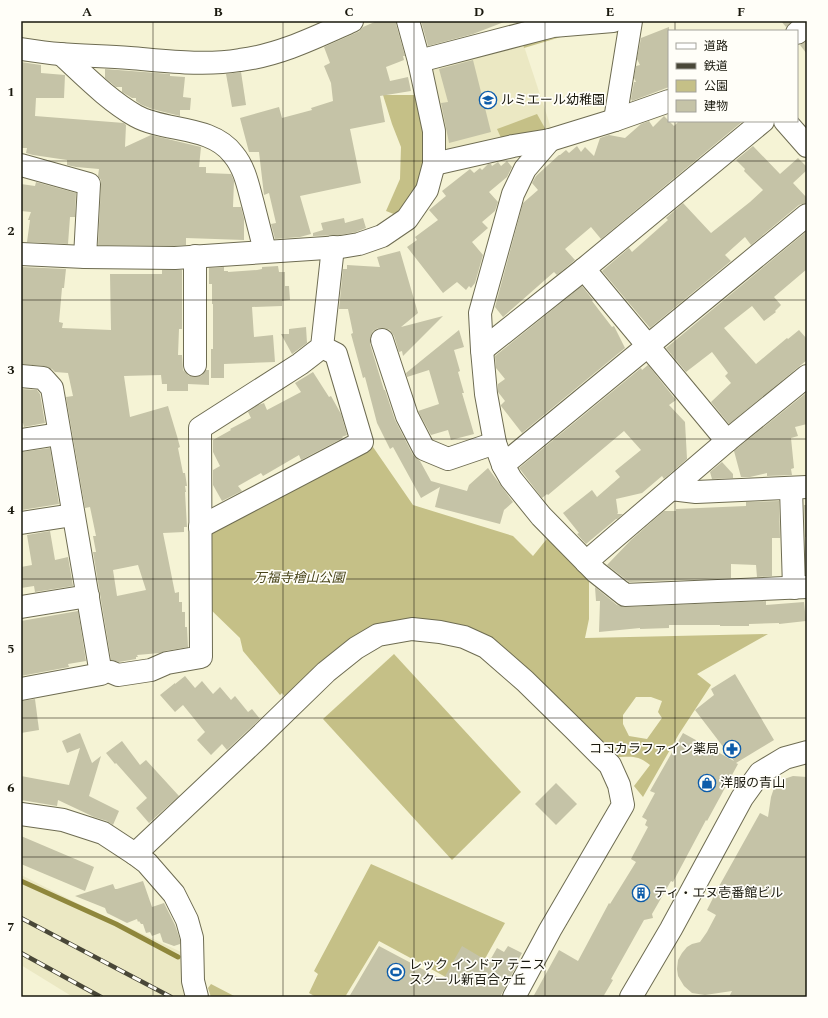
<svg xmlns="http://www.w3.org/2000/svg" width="828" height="1018" font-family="Spectral,'Noto Sans JP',serif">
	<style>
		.built { fill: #ebe8c3 }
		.green { fill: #c5c087; fill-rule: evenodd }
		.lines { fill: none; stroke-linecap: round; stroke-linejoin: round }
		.stream { stroke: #8f873c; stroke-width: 5 }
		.building { fill: #c5c3a7; fill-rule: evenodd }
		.minor-casing { stroke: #6e6c52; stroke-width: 24 }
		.minor { stroke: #fff; stroke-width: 22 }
		.rail-casing { stroke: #494738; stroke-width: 4.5 }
		.rail { stroke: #fffef8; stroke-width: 3; stroke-dasharray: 9; stroke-linecap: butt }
		.grid { fill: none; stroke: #19180d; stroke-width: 1; stroke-opacity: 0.55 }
		.labels { text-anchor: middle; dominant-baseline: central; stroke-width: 3.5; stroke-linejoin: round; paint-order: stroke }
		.poi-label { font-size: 13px; fill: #19180d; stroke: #fffef8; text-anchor: start }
		.park-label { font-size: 13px; font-style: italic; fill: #484419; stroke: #fffef8 }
		.neatline { fill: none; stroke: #19180d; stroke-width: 1.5 }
		.grid-label { font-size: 13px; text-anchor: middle; font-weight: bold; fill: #19180d }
	</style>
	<rect width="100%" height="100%" fill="#f5f3d5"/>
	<g class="built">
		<polygon points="522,40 551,128 452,152 446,148 427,72 430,65"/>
		<polygon points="21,875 79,904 181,952 188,997 73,997 21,965"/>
	</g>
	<g class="green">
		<polygon points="616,26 622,32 564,36 524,48 522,40"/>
		<polygon points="383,95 416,95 425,134 425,161 419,185 399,216 386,211 400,179 401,147 392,124"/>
		<polygon points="537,114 546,130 502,140 497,129"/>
		<path d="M373,447L413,505L513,536L533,556L550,535L589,571V619L585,638L768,634L697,674L711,685L679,734L643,797L634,786L650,765C637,754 630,757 614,757L531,675L415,624L288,701L282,693L280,695L243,651L240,638L208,607L211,530ZM636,697H651L662,701L658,712L662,718L647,739L629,736L623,724V715Z"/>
		<polygon points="394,654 521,792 452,860 323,719"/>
		<polygon points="371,864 505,923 468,989 379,941 345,997 316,997 309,993 318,974 314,971"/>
		<polygon points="211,984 236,997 211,997 208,988"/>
	</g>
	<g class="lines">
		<polyline class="stream" points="21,881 116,924 178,957"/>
	</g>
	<g class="building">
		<polygon points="377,21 396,21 396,24 405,56 403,56 404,60 386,67 390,81 408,77 411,91 380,96 385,122 350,129 361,183 300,196 311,234 300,237 275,239 271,224 276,223 269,193 264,195 259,152 249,152 240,118 279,107 282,118 312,110 311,108 333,101 331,83 324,66 330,63 324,47 360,31 359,31 363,27"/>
		<polygon points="421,21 504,21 504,22 473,34 428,46"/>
		<polygon points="781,21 792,21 786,27"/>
		<polygon points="669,27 669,87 632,101 631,99 634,82 636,82 634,78 636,66 640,65 637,59 641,38"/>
		<polygon points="807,41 807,54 800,45"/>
		<polygon points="473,60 491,132 449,143 441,103 448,102 439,69"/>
		<polygon points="21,62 41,65 41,73 65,75 64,98 36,98 35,116 124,123 126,125 125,147 151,135 201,147 199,167 206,167 206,173 231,174 234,181 233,207 241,207 244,219 244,240 186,238 186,245 175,246 98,245 101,185 101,180 98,176 99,169 76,167 67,165 67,160 33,155 26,153 27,148 21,148"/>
		<polygon points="105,69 170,74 170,76 185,77 183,97 191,98 190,110 180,110 180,116 152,109 142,105 136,101 136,98 132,98 122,92 122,87 116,87 105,78"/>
		<polygon points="241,72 246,105 232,107 226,74"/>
		<polygon points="664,116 674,126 679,121 743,121 601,239 591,227 565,249 575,260 557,275 554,272 503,317 495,307 523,203 538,190 532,183 536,176 559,155 560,155 566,150 569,153 577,146 581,152 585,147 594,156 600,138 609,135 625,138 641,124 649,121 653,127"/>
		<polygon points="753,146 780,174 798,158 807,167 807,170 793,183 807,198 807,203 805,203 799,205 751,245 745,237 725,255 731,261 650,328 602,271 629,248 632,252 668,220 666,218 683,203 711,233 750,202 763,190 744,171 745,169 736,160"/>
		<polygon points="507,161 512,167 507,177 489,192 498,202 495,211 482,222 488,228 472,242 483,255 475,283 471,288 469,286 466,290 457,282 443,293 407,247 417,240 415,237 438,220 429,210 446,196 442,191 470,169 474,173 480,168 482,170 488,164 491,164 492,166 498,162 501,166"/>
		<polygon points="36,182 76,193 75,217 70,217 68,244 27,242 30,220 28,220 31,212 21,211 21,184 35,186"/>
		<polygon points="344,218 345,223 363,218 366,228 356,232 340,235 313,236 313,233 323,230 321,223"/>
		<polygon points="807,231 807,269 774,297 781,305 775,311 776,312 764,321 752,306 724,328 756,364 787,338 788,339 799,330 807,339 807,360 729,424 711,402 731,383 725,376 728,373 712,352 686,372 666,348"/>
		<polygon points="400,251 418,313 401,327 443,316 403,356 402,351 399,352 394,336 390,330 384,328 378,328 373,331 370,337 370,344 384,390 385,390 395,420 413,455 420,461 431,481 467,491 469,485 488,468 513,502 504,510 500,524 435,507 440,487 421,498 393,447 390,449 377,423 365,377 363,378 351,334 353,333 348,309 339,309 343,269 347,269 347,265 380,267 377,257"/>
		<polygon points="278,266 279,272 285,272 285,286 289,286 290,300 282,301 282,306 252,307 254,337 273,335 275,362 224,364 224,378 211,378 211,349 213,349 213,304 212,304 212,284 209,284 209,268 224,267 224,271 228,271 228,272 257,270 262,269 262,267"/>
		<path d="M22,267L66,269L64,288H62L59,322L63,323L62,328L111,330L110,274H162V270H182V329H179L178,355H182L183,370L189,376L195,377L201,376L206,370H209V385L188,384V391H167V384H162L161,375L124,376L130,417L168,406L177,436L180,447L178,448L183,473H185L187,486H185L186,492H185L187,527H184V532L163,533L175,593L179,592V602H182V612H185V627H187L188,647L165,651L160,653L137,655L138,657H136V659L119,662L111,660L93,552H96L93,536H96L90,507L85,508L66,397L73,396L68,373L55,372L52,369L44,366L21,364ZM138,565L146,590L117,596L113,570Z"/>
		<polygon points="582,286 593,300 592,301 612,327 614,326 625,348 522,433 501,406 501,405 505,401 498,392 498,384 505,379 496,368 495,356"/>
		<polygon points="306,327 307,343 292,354 281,334 289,334 289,329"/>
		<polygon points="459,330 464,347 454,350 460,371 458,372 464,393 462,393 474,434 451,440 448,430 431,435 418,411 439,404 429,370 407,377 406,373"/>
		<polygon points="648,365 676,400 669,405 685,422 687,459 664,479 662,476 642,493 616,499 618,513 617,514 623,514 617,519 616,519 586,544 577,534 579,533 563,513 592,490 597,497 620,477 615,471 641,450 624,431 548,495 547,494 542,498 519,468 641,368 642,370"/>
		<polygon points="313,372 329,397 331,396 341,414 347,435 342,437 343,438 301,460 299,455 263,476 261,473 238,486 242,491 222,501 213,485 213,470 220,466 213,452 213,440 231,430 230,429 251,418 248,412 258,405 264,403 267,410 301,392 295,383"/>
		<polygon points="21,389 37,390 40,394 45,423 24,427 23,423 21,423"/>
		<polygon points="806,393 807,393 807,424 795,427 798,436 791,438 794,468 791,469 792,475 767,476 767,473 750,477 741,477 734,451"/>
		<polygon points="50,448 59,504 22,510 21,502 21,452"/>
		<polygon points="722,462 733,474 733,478 712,479 710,472"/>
		<polygon points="779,501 780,538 772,538 772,576 757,577 756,565 731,564 731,578 629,582 607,565 631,540 664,511 676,511 676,509 746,506 746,502"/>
		<polygon points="804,505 807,505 807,537 805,537"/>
		<polygon points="50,531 55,560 68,557 73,586 35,592 34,586 21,588 21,567 32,565 27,535"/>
		<polygon points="595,587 617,605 626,607 766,601 766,605 804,602 806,621 779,624 779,623 749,624 749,626 720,626 720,625 669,625 669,628 640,629 640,628 599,632 600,601 596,601"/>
		<polygon points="78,611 86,661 68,664 69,667 21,676 21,621"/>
		<polygon points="735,674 774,740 736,763 738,764 707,821 706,820 673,882 671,881 652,914 653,918 644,920 611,979 613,980 603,997 533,997 559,950 578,961 609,903 610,904 636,862 631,859 648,827 645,825 647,820 642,817 655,793 650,791 683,733 734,761 695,710 714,695 711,689"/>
		<polygon points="185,676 195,688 202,681 213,694 220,687 231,700 235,696 248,712 252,709 260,719 227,750 222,744 211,755 197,740 205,732 183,705 175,712 160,695 175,683 175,684"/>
		<polygon points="35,699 39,730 21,733 21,701"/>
		<polygon points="80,733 92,763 101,756 89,796 119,811 113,825 107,821 94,817 58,800 57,806 21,800 21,776 69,785 80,748 67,753 62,741"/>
		<polygon points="122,741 140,765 146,760 179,796 149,823 136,808 147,798 116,763 115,764 106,753"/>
		<polygon points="793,776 807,777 807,997 729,997 732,991 705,995 692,993 684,986 678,976 677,969 678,960 682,953 687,947 692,944 700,942 707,932 716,915 707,910 717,890 760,813 768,817 771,797 774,788 777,785 784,779"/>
		<polygon points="556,783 577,804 556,825 535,804"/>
		<polygon points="21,836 94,867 85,891 21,864"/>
		<polygon points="143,881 152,907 164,903 175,925 180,940 180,944 174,946 163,942 160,933 152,936 150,932 146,933 143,924 141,924 139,921 138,922 137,919 127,923 107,913 105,908 75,896 113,884 115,889 117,889"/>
		<polygon points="379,946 443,980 462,946 489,962 497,948 504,952 508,946 522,953 518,960 519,961 500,997 349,997"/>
	</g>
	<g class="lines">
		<defs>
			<g id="minor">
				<polyline points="797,33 807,24"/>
				<path d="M21,49C34,51 47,53 60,54C84,56 107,56 130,58C167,61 204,66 240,60C280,55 316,37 352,21"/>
				<path d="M61,54C85,76 108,100 136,116C165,132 211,125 233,154C245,168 248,186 253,204C257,220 261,235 265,251"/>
				<polyline points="419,61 553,26 613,21"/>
				<polyline points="615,120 631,21"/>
				<polyline points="785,121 807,146"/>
				<polyline points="550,140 525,169 513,194 480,313 482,350 486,394 495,443 503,465 511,479 541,516 596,572 625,595 807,587"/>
				<polyline points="434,164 513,146 550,140 615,120 669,101"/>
				<polyline points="21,165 89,184 85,257"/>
				<polyline points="21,254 85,257 175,258 341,247 359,244 382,236 407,219 427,190 434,164 434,131 419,61 408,21"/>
				<polyline points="584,269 727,441"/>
				<polyline points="382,340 407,416 424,449 448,459 495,443"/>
				<polyline points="482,350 584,269 763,121"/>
				<polyline points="195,365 195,256"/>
				<polyline points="21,376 43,378 52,388 101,674 21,689"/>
				<polyline points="21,440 59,434"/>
				<polyline points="503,465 807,215"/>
				<polyline points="791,488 794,588"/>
				<polyline points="671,489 727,441 807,376"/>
				<polyline points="21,523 73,515"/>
				<polyline points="200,527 362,442 336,354 322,347"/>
				<polyline points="586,562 671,489 696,492 807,487"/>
				<polyline points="21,607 88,596"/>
				<polyline points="111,672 118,675 151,670 167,663 201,657 200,428 300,364 322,347 333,247"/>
				<polyline points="21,814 63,820 103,833 135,854 147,863 174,894 187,920 192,938 193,981 197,997"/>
				<polyline points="135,854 257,739 326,672 356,648 378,635 412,629 440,632 464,637 486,647 525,681 574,729 610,765 619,785 623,805 550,930 514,997"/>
				<polyline points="631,997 671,929 742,798 760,773 785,758 807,752"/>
			</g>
		</defs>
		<use href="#minor" class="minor-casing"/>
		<use href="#minor" class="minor"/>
		<defs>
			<g id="rail">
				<polyline points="21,918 171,997"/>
				<polyline points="21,953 101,997"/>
			</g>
		</defs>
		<use href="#rail" class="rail-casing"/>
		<use href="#rail" class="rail"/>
	</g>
	<path class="grid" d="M153,21V997M283,21V997M414,21V997M545,21V997M675,21V31M675,121V997M21,161H807M21,300H807M21,439H807M21,579H807M21,718H807M21,857H807"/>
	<defs>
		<symbol id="school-ring" viewBox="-11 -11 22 22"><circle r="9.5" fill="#fffef8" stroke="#0d5caa" stroke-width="1.5"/><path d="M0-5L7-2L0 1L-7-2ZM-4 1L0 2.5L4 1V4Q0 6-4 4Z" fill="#0d5caa"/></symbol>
		<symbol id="pharmacy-ring" viewBox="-11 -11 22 22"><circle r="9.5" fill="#fffef8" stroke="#0d5caa" stroke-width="1.5"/><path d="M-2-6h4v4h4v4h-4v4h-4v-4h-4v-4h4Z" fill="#0d5caa"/></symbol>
		<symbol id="shop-ring" viewBox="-11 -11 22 22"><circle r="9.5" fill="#fffef8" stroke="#0d5caa" stroke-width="1.5"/><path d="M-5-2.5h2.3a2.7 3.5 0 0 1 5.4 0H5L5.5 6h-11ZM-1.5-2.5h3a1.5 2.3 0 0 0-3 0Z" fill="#0d5caa"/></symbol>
		<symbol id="building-ring" viewBox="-11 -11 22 22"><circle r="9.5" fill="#fffef8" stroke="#0d5caa" stroke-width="1.5"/><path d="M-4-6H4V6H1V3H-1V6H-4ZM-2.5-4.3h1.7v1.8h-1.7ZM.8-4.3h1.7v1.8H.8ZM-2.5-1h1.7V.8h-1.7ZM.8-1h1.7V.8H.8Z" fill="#0d5caa"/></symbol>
		<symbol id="stadium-ring" viewBox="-11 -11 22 22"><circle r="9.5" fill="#fffef8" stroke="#0d5caa" stroke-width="1.5"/><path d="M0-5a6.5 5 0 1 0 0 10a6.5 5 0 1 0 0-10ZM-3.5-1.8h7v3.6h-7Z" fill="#0d5caa"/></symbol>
	</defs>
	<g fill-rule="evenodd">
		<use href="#school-ring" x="478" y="90" width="20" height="20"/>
		<use href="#pharmacy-ring" x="722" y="739" width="20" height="20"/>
		<use href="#shop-ring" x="697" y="773" width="20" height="20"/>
		<use href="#building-ring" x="631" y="883" width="20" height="20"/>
		<use href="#stadium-ring" x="386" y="962" width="20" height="20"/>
	</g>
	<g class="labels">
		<g class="poi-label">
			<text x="501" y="100">ルミエール幼稚園</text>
			<text x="719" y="749" text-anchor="end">ココカラファイン薬局</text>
			<text x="720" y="783">洋服の青山</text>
			<text x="654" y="893">ティ・エヌ壱番館ビル</text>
			<text x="409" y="965">レック インドア テニス<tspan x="409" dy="15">スクール新百合ヶ丘</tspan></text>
		</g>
		<g class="park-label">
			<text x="299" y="578">万福寺檜山公園</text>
		</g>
	</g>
	<rect width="828" height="1018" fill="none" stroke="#fffef8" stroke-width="44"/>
	<rect x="668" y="30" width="130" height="92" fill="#fffef8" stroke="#a3a29a"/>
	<rect x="676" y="43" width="20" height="6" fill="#ffffff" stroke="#a3a29a"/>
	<text x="704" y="50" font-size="12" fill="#19180d">道路</text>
	<rect x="676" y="63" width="20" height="6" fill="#494738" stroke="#a3a29a"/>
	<text x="704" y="70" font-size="12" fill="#19180d">鉄道</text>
	<rect x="676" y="80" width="20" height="12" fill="#c5c087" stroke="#a3a29a"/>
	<text x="704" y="90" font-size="12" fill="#19180d">公園</text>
	<rect x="676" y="100" width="20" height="12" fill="#c5c3a7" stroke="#a3a29a"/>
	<text x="704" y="110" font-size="12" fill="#19180d">建物</text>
	<rect x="22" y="22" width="784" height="974" class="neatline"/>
	<g class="grid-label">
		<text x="87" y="16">A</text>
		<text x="218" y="16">B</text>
		<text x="349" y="16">C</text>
		<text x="479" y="16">D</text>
		<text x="610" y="16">E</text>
		<text x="741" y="16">F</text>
		<text x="11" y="96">1</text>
		<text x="11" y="235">2</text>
		<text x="11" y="374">3</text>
		<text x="11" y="514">4</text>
		<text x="11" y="653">5</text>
		<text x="11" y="792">6</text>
		<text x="11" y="931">7</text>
	</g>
</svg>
